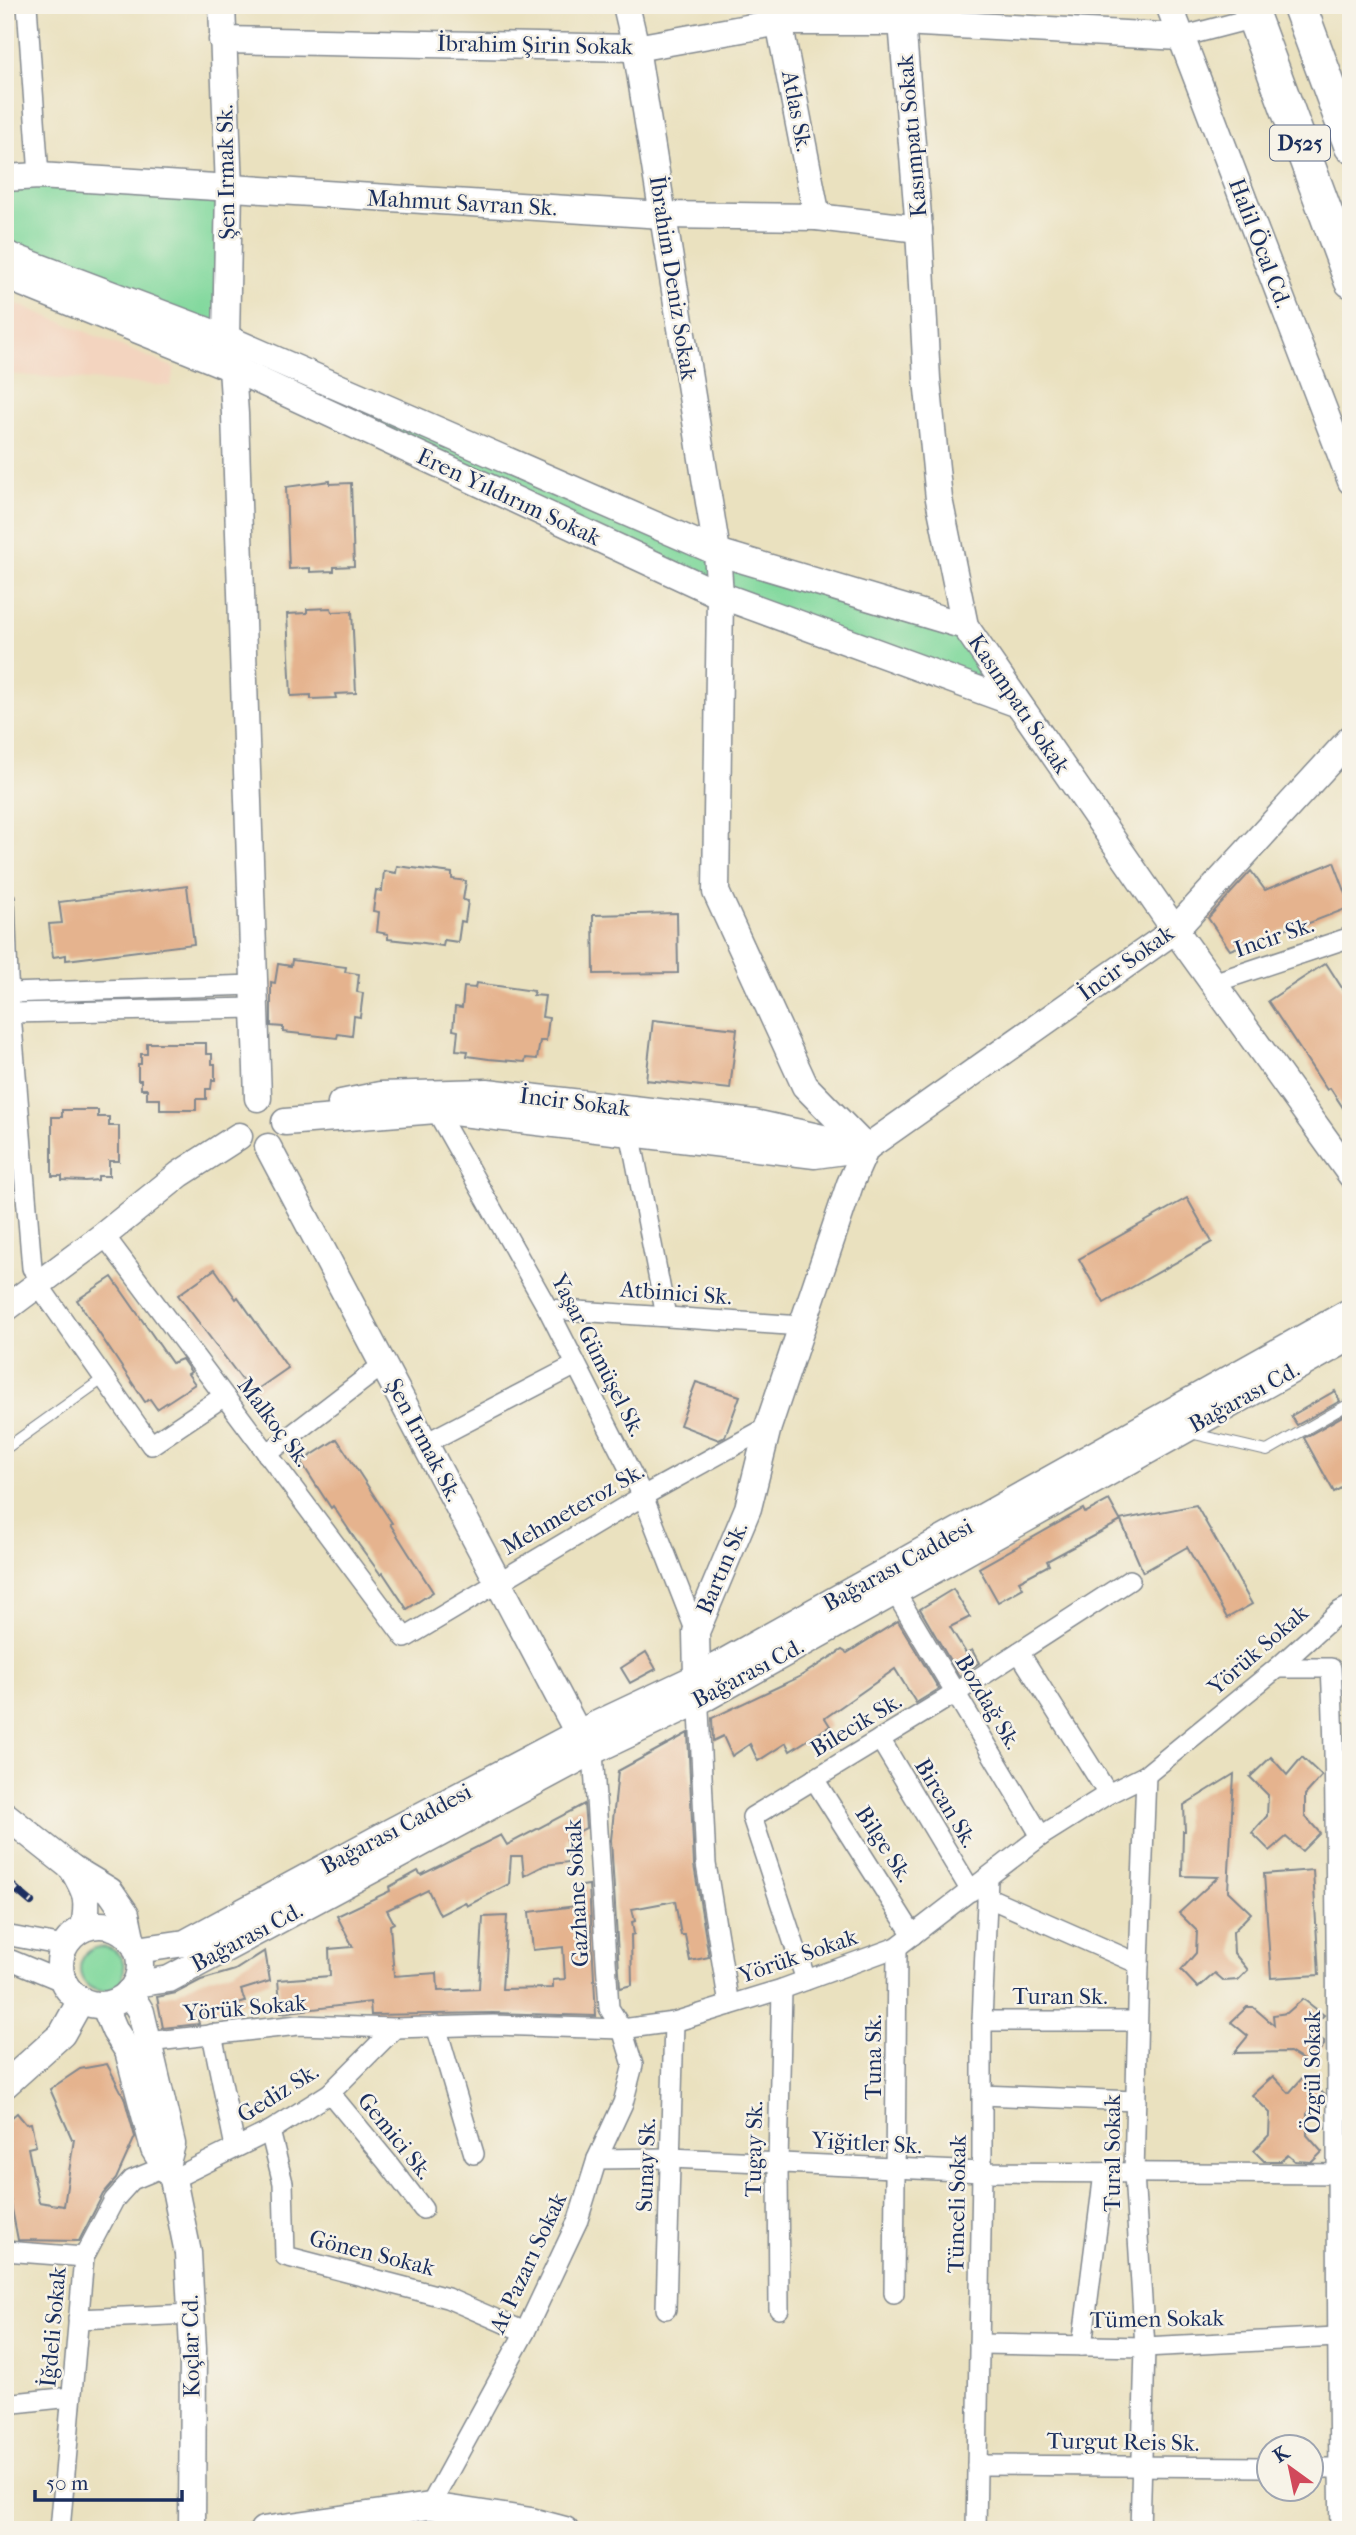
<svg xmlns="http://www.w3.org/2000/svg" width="1356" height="2535" font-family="'IM FELL French Canon',serif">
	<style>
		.built { fill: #f3d4bf }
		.green { fill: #80d89c; stroke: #4e847d; stroke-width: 2 }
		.building { fill: #e5b38e }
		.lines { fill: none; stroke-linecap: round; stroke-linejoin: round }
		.lane-casing { stroke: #82888e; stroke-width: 12 }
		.street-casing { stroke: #82888e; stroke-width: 22 }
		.secondary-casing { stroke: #82888e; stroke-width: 29 }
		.highway-casing { stroke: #82888e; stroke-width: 36 }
		.lane { stroke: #fff; stroke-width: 10 }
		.street { stroke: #fff; stroke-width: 19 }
		.secondary { stroke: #fff; stroke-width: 26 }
		.highway { stroke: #fff; stroke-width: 33 }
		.rail-casing { stroke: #1b2f5e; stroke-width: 8 }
		.rail { stroke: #f7f3e8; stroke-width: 5; stroke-dasharray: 16; stroke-linecap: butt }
		.labels { text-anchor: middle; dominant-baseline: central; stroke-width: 5; stroke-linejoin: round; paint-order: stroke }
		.shield { fill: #f7f3e8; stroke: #5d6a87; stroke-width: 2 }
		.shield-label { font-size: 21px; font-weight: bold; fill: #1b2f5e }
		.street-label { font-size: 23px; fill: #1b2f5e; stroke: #f7f3e8 }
	</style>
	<rect width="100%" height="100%" fill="#f7f3e8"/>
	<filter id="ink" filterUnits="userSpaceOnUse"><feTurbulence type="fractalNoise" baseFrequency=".0143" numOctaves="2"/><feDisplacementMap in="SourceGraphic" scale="14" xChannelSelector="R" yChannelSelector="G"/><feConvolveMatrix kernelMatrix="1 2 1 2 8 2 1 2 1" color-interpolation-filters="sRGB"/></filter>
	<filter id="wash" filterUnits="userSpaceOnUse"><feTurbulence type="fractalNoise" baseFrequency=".00686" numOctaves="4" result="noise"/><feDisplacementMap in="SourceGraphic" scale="28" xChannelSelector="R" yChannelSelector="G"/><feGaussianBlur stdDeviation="1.57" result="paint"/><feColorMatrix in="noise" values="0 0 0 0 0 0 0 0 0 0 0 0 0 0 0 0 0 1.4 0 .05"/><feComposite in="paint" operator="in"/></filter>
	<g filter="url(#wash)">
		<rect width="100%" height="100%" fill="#eae1bf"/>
		<polygon class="built" points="5,299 175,368 170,386 5,374"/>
		<g class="green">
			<polygon points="5,178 229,189 226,338 717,552 965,626 1018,704 720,595 5,276"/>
			<circle cx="102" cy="1969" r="22"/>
		</g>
		<g id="blocks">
			<g class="building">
				<polygon points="330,481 330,484 351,483 354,566 334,567 334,571 310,572 310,568 289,569 286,487"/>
				<polygon points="331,608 332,612 352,611 356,693 335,694 336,698 311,699 311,695 291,696 287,614 307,613 307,609"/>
				<polygon points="1334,862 1351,907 1304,925 1303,922 1230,950 1208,918 1251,871 1265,890"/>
				<polygon points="397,866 452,873 452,879 466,881 463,900 468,901 465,922 461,921 458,942 444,940 443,946 424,943 388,939 388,934 377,932 379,912 373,911 376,890 382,891 384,871 396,873"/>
				<polygon points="187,886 194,944 66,960 66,955 53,957 49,924 62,923 59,902"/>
				<polygon points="677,913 678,973 594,974 593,915"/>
				<polygon points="292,960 346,967 345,972 359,974 357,992 363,993 360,1017 354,1016 352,1036 338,1034 337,1038 302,1034 283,1032 283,1027 271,1026 271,982 275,983 278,964 291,966"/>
				<polygon points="1326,963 1351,1002 1351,1120 1330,1088 1327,1090 1268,1001"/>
				<polygon points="476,983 534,991 533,995 545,996 542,1017 549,1018 546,1041 540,1041 537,1059 526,1058 525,1062 489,1059 467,1056 468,1051 456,1050 458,1031 453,1030 455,1007 462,1008 464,987 475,988"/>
				<polygon points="653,1020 737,1029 730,1089 646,1080"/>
				<polygon points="147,1043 206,1043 206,1054 212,1054 212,1064 215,1064 215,1080 212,1080 211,1089 206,1089 206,1099 196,1099 196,1110 160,1110 160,1099 147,1099 147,1089 141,1089 141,1080 138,1080 138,1064 141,1064 141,1054 147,1054"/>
				<polygon points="62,1110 98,1110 98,1117 109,1117 109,1126 119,1126 119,1161 109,1161 109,1176 98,1176 98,1180 85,1181 62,1180 62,1176 52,1176 52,1117 62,1117"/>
				<polygon points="1187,1198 1212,1242 1104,1303 1079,1259"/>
				<polygon points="215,1269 236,1299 238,1297 288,1368 252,1393 178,1295"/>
				<polygon points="112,1277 172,1363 182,1359 191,1372 188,1374 195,1384 157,1409 150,1399 145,1402 77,1300"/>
				<polygon points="696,1382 740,1396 725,1437 719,1440 680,1425"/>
				<polygon points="1335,1391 1340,1401 1297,1425 1291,1416"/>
				<polygon points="1348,1413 1351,1419 1351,1482 1334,1492 1304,1438"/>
				<polygon points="337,1439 392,1523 390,1524 433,1592 407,1609 383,1573 381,1575 359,1545 333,1506 331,1508 301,1462"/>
				<polygon points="1109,1500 1120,1520 1196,1505 1252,1604 1227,1618 1187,1547 1143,1572 1121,1521 1047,1561 1049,1565 1019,1581 1023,1588 998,1602 979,1568 1083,1509 1085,1513"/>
				<polygon points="953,1589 970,1617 950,1627 966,1653 972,1650 979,1663 959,1676 920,1609"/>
				<polygon points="898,1621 939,1689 916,1703 895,1669 825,1718 830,1726 790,1751 786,1743 758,1761 750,1744 732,1756 723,1736 713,1741 712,1718 799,1677 842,1650 847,1653"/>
				<polygon points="646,1652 656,1669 630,1683 621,1668"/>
				<polygon points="688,1733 694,1865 709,1957 690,1961 685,1935 681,1935 675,1901 632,1909 635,1921 632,1922 634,1934 631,1935 632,1985 620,1988 611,1840 618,1771"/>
				<polygon points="1271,1757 1287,1775 1302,1757 1322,1776 1305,1795 1305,1816 1320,1833 1302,1851 1286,1837 1270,1851 1252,1833 1267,1816 1268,1795 1250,1777"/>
				<polygon points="1234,1774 1228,1891 1251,1913 1233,1932 1234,1953 1248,1970 1238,1980 1224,1981 1215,1973 1198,1988 1181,1970 1196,1953 1197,1931 1179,1913 1218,1877 1182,1876 1183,1831 1185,1831 1184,1805"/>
				<polygon points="584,1804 586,1828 566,1838 569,1862 545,1865 524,1876 522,1856 511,1856 509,1884 467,1906 465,1902 440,1915 428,1890 387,1910 394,1923 390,1925 394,1976 437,1973 438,1991 479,1989 483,1917 507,1916 502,1989 553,1988 553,1980 565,1979 563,1947 533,1950 529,1912 576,1906 575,1887 589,1885 596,2016 493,2013 371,2015 370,2002 281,2013 278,1980 330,1976 329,1949 353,1947 337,1916 390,1891 389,1887 418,1871 421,1875 501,1835 507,1845"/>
				<polygon points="1313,1870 1319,1975 1271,1978 1264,1874"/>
				<polygon points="265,1951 270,1981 241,1990 245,2002 197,2016 199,2024 163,2028 157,1997 176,1993 201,1980 235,1970"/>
				<polygon points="1303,1999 1324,2015 1308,2031 1324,2041 1324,2045 1308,2063 1290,2052 1234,2053 1248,2036 1231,2022 1247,2007 1253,2007 1274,2025 1273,2015 1287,2013"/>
				<polygon points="107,2064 124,2097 135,2137 116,2179 103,2194 79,2241 18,2240 5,2173 5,2123 17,2113 26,2124 31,2123 36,2146 28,2148 39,2202 64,2206 74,2139 72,2139 50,2089 80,2069"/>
				<polygon points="1273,2076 1289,2093 1304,2076 1325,2095 1307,2114 1307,2135 1322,2152 1312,2162 1295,2161 1288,2155 1281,2161 1264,2161 1254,2151 1269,2135 1270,2113 1252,2095"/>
			</g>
		</g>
	</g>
	<g filter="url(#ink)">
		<use href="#blocks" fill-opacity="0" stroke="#82888e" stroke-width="2"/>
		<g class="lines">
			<defs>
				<g id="lane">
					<polyline points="1190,1433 1267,1451 1351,1403"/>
					<polyline points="5,1449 104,1378"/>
				</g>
				<g id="street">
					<polyline points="27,5 39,176"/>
					<polyline points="1181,37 1254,18"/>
					<polyline points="5,899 8,978 32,1268"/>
					<polyline points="1213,983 1351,937"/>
					<polyline points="9,993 254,985"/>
					<polyline points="11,1013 255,1008"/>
					<polyline points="436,1110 548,1309 643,1496 696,1632"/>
					<polyline points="630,1132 666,1316"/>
					<polyline points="104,1235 405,1638 643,1496 768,1427"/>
					<polyline points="38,1284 151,1445 224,1396"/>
					<polyline points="548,1309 802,1326"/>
					<polyline points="426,1443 576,1365"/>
					<polyline points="267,1454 384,1364"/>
					<polyline points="895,1592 1041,1836"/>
					<polyline points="1019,1652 1108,1794"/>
					<path d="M1277,1668H1331C1336,1757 1335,1847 1336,1937C1338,2135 1336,2332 1340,2530"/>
					<polyline points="698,1688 706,1864 729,2005"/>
					<polyline points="880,1739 971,1891"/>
					<polyline points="814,1779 913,1935"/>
					<polyline points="987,1897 1139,1964"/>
					<polyline points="5,1935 64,1946"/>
					<polyline points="5,1960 11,1960 64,1982"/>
					<polyline points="806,1980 752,1817 954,1694 1130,1580"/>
					<polyline points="982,2021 1137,2021"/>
					<polyline points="436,2026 474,2154"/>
					<polyline points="212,2034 235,2147"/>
					<polyline points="148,2042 298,2025 395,2028 493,2025 622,2029 674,2022 782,1989 897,1947 1041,1836 1108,1794 1146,1775 1277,1668 1340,1611 1351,1605"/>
					<polyline points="330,2093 387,2162 423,2209"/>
					<polyline points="982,2095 1136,2101"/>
					<polyline points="270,2131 283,2183 285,2256 447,2298 525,2332"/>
					<polyline points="597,2159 670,2158 982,2172 1351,2174"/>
					<polyline points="173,2179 270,2131 330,2093 395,2028"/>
					<polyline points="5,2251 84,2257"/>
					<polyline points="894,2293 897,1947"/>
					<polyline points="666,2309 674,2022"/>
					<polyline points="779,2309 778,2163 782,1989"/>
					<polyline points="78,2319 192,2314"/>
					<polyline points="979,2344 1145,2347 1336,2337"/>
					<polyline points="1082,2346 1104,2173"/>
					<polyline points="5,2404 71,2397"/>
					<polyline points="977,2465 1268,2467"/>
					<polyline points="1310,2468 1339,2468"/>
					<polyline points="430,2506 525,2332 578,2220 597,2159 623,2103 633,2065 622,2029 609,2008 593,1751"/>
					<polyline points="60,2530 84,2257 114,2200 132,2180 166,2166"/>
					<polyline points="976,2530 982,2172 982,2021 988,1878"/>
					<polyline points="1140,2530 1145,2347 1134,2174 1139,1964 1146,1775"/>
				</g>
				<g id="secondary">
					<polyline points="222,5 229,189 226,338 232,368 235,414 258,1098"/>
					<polyline points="626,5 636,48 717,552 720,595 716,892 805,1086 866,1148"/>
					<polyline points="1169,5 1351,481"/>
					<polyline points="776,6 817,217"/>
					<polyline points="902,22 919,229 927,379 939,499 965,626 1175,930 1351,1175"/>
					<polyline points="222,40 636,48 780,22 902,22 1181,37"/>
					<polyline points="5,178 39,176 663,215 817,217 919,229"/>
					<polyline points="5,254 226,338 717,552 965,626"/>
					<polyline points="5,276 232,368 720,595 1018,704"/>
					<polyline points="341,1103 380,1095 487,1092 754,1123 850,1144"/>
					<polyline points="285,1122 436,1110 815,1155 866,1148 1175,930 1351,738"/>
					<polyline points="268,1147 578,1733 590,1747"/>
					<polyline points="5,1309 104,1235 180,1174 239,1136"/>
					<polyline points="697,1677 696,1632 748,1508 768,1427 850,1184 866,1148"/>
					<polyline points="5,1815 72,1868 110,1891 126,1914 132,1942"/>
					<path d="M72,1868C87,1894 89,1898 84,1928"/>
					<circle cx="100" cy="1965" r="40"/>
					<polyline points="137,1950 185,1943 392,1831 578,1733 697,1677 1351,1311"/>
					<polyline points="135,1984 169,1979 593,1751 707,1697 1351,1337"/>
					<polyline points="129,1992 141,2012 172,2144 166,2166"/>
					<polyline points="104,2005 115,2031 128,2051 154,2149 173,2179 188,2253 193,2349 192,2530"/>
					<polyline points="5,2085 62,2034 81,2000"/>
					<polyline points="263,2530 430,2506 531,2521 565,2530"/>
				</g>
				<g id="highway">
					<polyline points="1249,5 1351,281"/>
					<polyline points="1299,5 1351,146"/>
				</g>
			</defs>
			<use href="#lane" class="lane-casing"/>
			<use href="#street" class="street-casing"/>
			<use href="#secondary" class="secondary-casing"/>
			<use href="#highway" class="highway-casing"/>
			<use href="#lane" class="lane"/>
			<use href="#street" class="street"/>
			<use href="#secondary" class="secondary"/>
			<use href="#highway" class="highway"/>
			<defs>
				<polyline id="rail" points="5,1880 31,1902"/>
			</defs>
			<use href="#rail" class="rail-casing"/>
			<use href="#rail" class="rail"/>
		</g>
	</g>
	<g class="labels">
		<rect class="shield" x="1270" y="125.5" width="60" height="35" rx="5"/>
		<g class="shield-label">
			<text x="1300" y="143">D525</text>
		</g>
		<g class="street-label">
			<text transform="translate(535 45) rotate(1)">İbrahim Şirin Sokak</text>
			<text transform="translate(797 111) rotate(79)">Atlas Sk.</text>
			<text transform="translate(912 136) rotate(-95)">Kasımpatı Sokak</text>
			<text transform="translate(226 172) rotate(-91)">Şen Irmak Sk.</text>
			<text transform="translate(462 203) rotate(3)">Mahmut Savran Sk.</text>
			<text transform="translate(1260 243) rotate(69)">Halil Öcal Cd.</text>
			<text transform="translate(673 278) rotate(81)">İbrahim Deniz Sokak</text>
			<text transform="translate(509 497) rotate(25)">Eren Yıldırım Sokak</text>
			<text transform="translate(1019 704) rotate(56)">Kasımpatı Sokak</text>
			<text transform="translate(1274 937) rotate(-19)">Incir Sk.</text>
			<text transform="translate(1126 963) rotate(-36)">İncir Sokak</text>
			<text transform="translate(575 1102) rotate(7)">İncir Sokak</text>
			<text transform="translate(676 1293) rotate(4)">Atbinici Sk.</text>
			<text transform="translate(598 1355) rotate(63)">Yaşar Gümüşel Sk.</text>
			<text transform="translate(1244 1397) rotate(-29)">Bağarası Cd.</text>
			<text transform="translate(274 1422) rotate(53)">Malkoç Sk.</text>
			<text transform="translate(424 1440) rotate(62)">Şen Irmak Sk.</text>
			<text transform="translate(573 1509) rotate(-30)">Mehmeteroz Sk.</text>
			<text transform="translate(898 1565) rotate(-29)">Bağarası Caddesi</text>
			<text transform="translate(722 1568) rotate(-67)">Bartın Sk.</text>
			<text transform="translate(1258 1650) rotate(-41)">Yörük Sokak</text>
			<text transform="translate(748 1673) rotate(-28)">Bağarası Cd.</text>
			<text transform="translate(988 1702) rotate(59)">Bozdağ Sk.</text>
			<text transform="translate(856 1725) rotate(-31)">Bilecik Sk.</text>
			<text transform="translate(946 1803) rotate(59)">Bircan Sk.</text>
			<text transform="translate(396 1829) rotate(-28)">Bağarası Caddesi</text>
			<text transform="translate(884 1844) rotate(57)">Bilge Sk.</text>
			<text transform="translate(577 1893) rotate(-93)">Gazhane Sokak</text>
			<text transform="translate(247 1937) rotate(-28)">Bağarası Cd.</text>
			<text transform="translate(798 1956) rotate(-19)">Yörük Sokak</text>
			<text x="1060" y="1996">Turan Sk.</text>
			<text transform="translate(245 2008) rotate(-5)">Yörük Sokak</text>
			<text transform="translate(873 2057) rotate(-90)">Tuna Sk.</text>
			<text transform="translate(1312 2072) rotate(-90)">Özgül Sokak</text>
			<text transform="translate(278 2093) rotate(-32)">Gediz Sk.</text>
			<text transform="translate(395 2136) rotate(51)">Gemici Sk.</text>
			<text transform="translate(867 2143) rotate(3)">Yiğitler Sk.</text>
			<text transform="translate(754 2149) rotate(-89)">Tugay Sk.</text>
			<text transform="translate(1112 2153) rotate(-90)">Tural Sokak</text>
			<text transform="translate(646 2165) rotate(-88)">Sunay Sk.</text>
			<text transform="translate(957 2204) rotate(-89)">Tünceli Sokak</text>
			<text transform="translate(372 2253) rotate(14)">Gönen Sokak</text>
			<text transform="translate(528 2263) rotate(-65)">At Pazarı Sokak</text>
			<text transform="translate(1157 2319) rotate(-1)">Tümen Sokak</text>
			<text transform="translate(53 2327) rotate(-85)">İğdeli Sokak</text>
			<text transform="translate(191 2346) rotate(-91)">Koçlar Cd.</text>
			<text transform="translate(1123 2442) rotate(1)">Turgut Reis Sk.</text>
		</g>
	</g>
	<rect width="1356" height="2535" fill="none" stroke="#f7f3e8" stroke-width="28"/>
	<g transform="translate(1290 2468) rotate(327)"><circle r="33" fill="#f7f3e8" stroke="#9fa5b1" stroke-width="2"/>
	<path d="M0-5L12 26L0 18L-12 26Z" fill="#d1495b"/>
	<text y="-10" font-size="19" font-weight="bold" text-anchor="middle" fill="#1b2f5e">K</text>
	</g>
	<path d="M35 2490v10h147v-10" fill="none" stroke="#1b2f5e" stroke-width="3.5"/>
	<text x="46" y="2490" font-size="21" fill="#1b2f5e" stroke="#f7f3e8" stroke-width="5" paint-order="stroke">50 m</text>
</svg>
